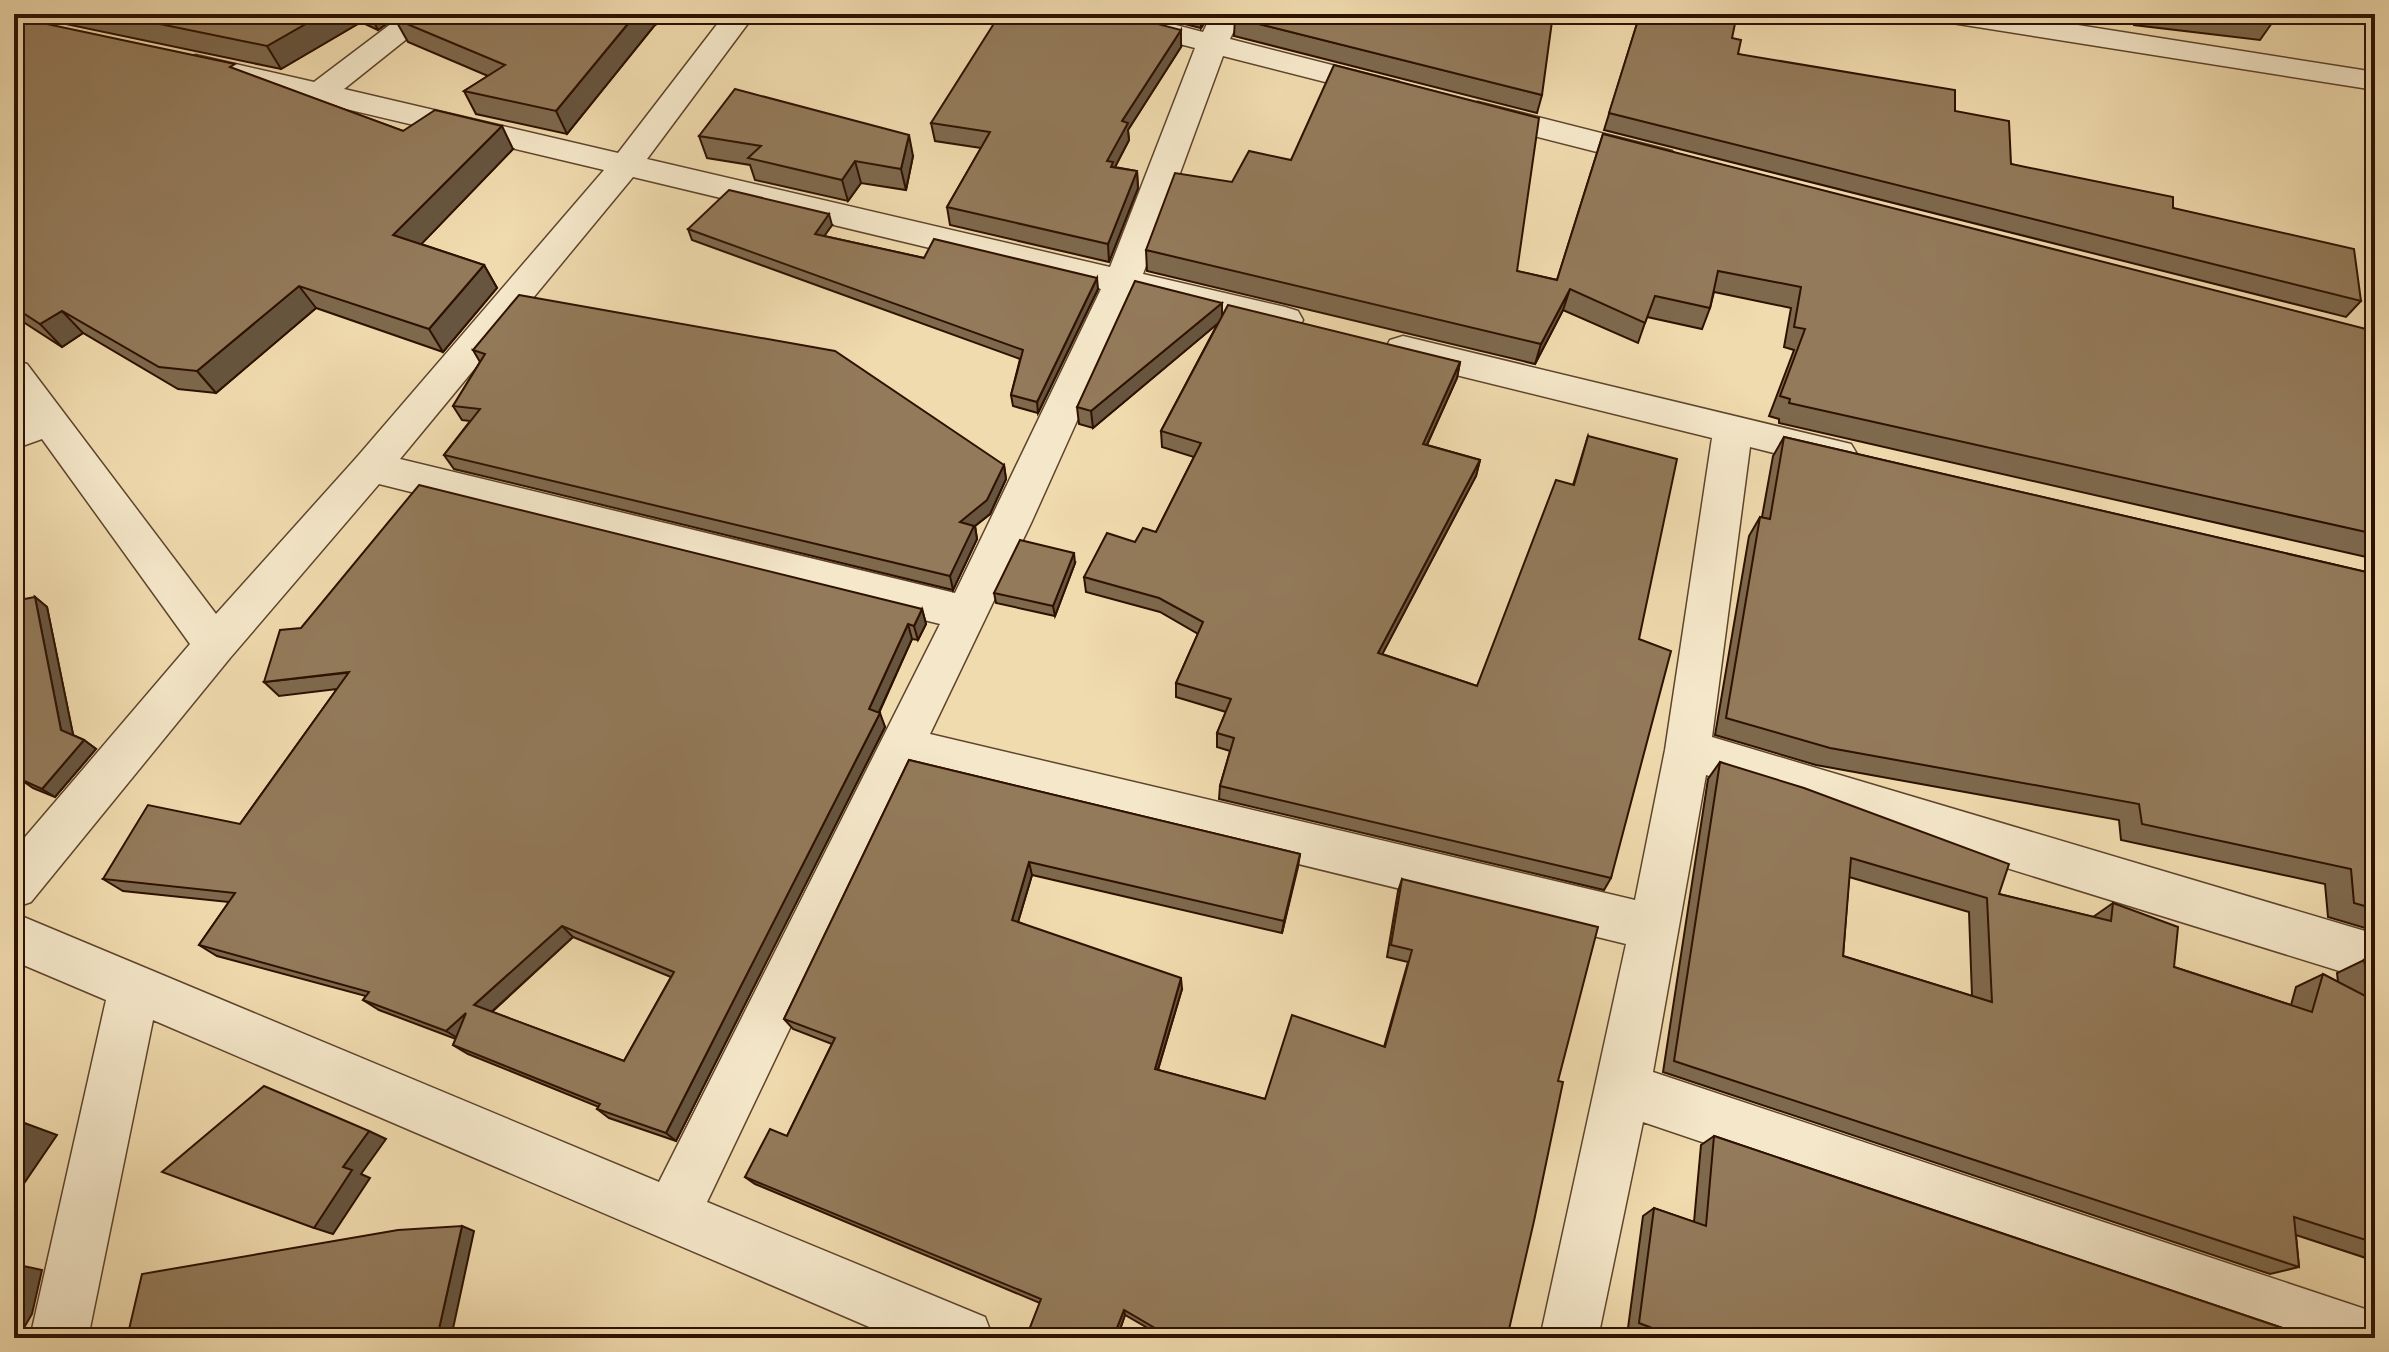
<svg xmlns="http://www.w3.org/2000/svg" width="2389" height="1352" font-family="'IM FELL Double Pica',serif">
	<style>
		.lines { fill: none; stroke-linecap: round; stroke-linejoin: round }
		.minor-casing { stroke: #5e442c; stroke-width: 3 }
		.minor { fill: #f5e8ca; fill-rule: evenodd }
		.wall { fill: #7e694d; stroke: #2e1100; stroke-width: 2; fill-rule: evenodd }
		.shaded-wall { fill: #67553f; stroke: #2e1100; stroke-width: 2 }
		.building { fill: #937a5a; stroke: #2e1100; stroke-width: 2; fill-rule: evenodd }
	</style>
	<rect width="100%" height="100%" fill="#f0dbae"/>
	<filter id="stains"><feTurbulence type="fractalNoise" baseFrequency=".0025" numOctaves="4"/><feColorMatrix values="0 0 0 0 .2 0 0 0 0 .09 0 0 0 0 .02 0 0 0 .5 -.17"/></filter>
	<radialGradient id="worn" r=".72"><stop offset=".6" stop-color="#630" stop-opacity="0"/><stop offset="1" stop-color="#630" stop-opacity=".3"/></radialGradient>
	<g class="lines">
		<defs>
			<g id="minor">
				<path d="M404,14H438L344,89L618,153L725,14H755L647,159L1110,267L1195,48L1088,20L1083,14H1133L1203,32L1212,14H1242L1230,39L1399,82L1404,89L1399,96L1388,98L1223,56L1143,274L1285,307L1298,311L1303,320L1298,329L1285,333L1133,296L1032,521L930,734L1635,900L1665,750L1712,438L1403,362L1390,358L1385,349L1390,340L1403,336L1851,444L1857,454L1851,464L1837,469L1750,447L1712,737L2375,934V982L1706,775L1653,1072L2365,1309L2375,1313V1338H2279L1643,1122L1598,1338H1540L1626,944L913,770L707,1202L985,1317L993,1338H895L153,1020L88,1338H30L106,1000L14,961V913L659,1182L940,624L379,484L230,658L31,902L14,908V850L190,644L42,439L14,449V419L24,415L14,401V360L27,364L216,614L357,457L604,170L185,71L181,64L185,57L196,55L314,82ZM633,177L1101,289L955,593L400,459Z"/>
				<polygon points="1937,14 2008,14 2375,72 2375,90 1952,23 1942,20"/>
				<polygon points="1478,102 1672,151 1676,158 1672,165 1660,168 1467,119 1462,112 1467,105"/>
			</g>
		</defs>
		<use href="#minor" class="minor-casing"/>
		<use href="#minor" class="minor"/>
	</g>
	<g class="wall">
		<polygon points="18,14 400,14 378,30 361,22 281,69"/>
		<polygon points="1145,14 1210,14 1201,28"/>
		<polygon points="1640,14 1732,38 1738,54 1955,111 2011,164 2173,208 2361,301 2346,317 1604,130"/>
		<polygon points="2133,14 2268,14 2272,23 2260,40 2134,25"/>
		<polygon points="14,17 239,71 403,131 513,149 421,244 484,265 497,288 443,352 316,308 216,393 178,389 83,333 62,347 14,316"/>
		<polygon points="1235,18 1542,95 1537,113 1234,36"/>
		<polygon points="395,19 654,26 567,134 476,114 464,91 488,76 408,42"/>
		<polygon points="1181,47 1128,130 1129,140 1115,167 1137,171 1138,188 1109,262 950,225 947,207 981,148 935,141 931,123"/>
		<polygon points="1603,134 2375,335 2375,559 1779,423 1779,419 1769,416 1794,350 1784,347 1791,308 1714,292 1710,308 1702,329 1647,317 1638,343 1563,310 1535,364 1147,271 1146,250 1517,271 1557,280"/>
		<polygon points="699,136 913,156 906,190 861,183 848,201 755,180 750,165 707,158"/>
		<polygon points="832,225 824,236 924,258 1098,289 1038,413 1013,406 1011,395 1020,359 692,240 688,229"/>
		<polygon points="1222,315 1460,362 1457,378 1427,445 1480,460 1476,476 1382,654 1477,686 1573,485 1588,436 1639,639 1611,878 1604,890 1219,799 1220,786 1230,751 1217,747 1217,733 1226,712 1176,697 1176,683 1198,634 1160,612 1086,592 1084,577 1135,542 1156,532 1194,457 1162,447 1161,431 1218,323 1093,428 1079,424 1077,407"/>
		<polygon points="473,350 1004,465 1006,479 990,514 975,526 977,539 953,590 454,469 444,455 470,421 462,420 453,406 480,362"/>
		<polygon points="1784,437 2375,574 2375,931 2328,917 2325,884 2121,840 2119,820 1816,765 1715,735 1749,536 1760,517 1762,517 1773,456"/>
		<polygon points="1075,563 1055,616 996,603 994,593"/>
		<polygon points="35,597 47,607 73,735 84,740 96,749 55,797 33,788 20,779"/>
		<path d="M922,609L926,624L918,640L912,639L879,713L885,727L676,1141L609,1118L597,1109L599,1107L468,1054L453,1045L456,1039L379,1010L363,1000L366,996L217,956L199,945L229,902L123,891L103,879L240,824L337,689L279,696L264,682ZM573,937L671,977L624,1061L492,1012Z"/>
		<polygon points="909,760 1300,854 1282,933 1032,875 1018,922 1182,989 1158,1070 1265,1099 1384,1047 1408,962 1387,957 1398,891 1402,879 1558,1081 1507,1338 1165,1338 1125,1315 1117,1338 1026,1338 1040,1303 755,1184 745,1177 787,1136 832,1044 793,1029 784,1019"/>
		<path d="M1720,762L1999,894L2093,917L2113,903L2174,967L2291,1005L2296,987L2323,974L2338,982L2337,973L2364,960L2375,963V1261L2296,1235L2299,1267L2270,1274L1663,1072L1708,779ZM1849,877L1969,912L1972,996L1843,956Z"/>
		<polygon points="1714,1136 2306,1336 2329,1338 1640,1338 1641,1333 1628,1328 1643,1216 1654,1208 1694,1222 1701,1145"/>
	</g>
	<g class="shaded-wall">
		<polygon points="323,14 357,14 361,22 281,69 267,46"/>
		<polygon points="370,14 400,14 378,30"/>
		<polygon points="636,14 672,14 654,26 567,134 556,111"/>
		<polygon points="1201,14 1210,14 1201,28"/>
		<polygon points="1181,30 1181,47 1128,130 1129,140 1114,169 1107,161 1122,121"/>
		<polygon points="502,126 513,149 408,258 393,235"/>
		<polygon points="909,135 913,156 906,190 901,169"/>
		<polygon points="855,161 861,183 848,201 842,180"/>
		<polygon points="1137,171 1138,188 1109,262 1108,244"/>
		<polygon points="829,214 832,225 818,245 815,234"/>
		<polygon points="484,265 497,288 443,352 429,329"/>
		<polygon points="1097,278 1098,289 1038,413 1037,402"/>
		<polygon points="299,286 316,308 216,393 197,371"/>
		<polygon points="1570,289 1563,310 1535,364 1541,344"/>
		<polygon points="1222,303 1222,320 1093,428 1091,411"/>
		<polygon points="62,311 83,333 62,347 40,324"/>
		<polygon points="1460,362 1457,378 1420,460 1423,444"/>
		<polygon points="1480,460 1476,476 1375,668 1378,653"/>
		<polygon points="1004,465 1006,479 990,514 975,526 977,539 953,590 950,576 960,522"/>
		<polygon points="1074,553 1075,563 1055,616 1053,606"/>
		<polygon points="35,597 47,607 74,739 61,730"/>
		<polygon points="922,609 926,624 918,640 914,626"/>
		<polygon points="908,624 912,639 874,723 869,709"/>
		<polygon points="880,713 885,727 676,1141 666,1133"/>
		<polygon points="84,740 96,749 55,797 42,789"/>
		<polygon points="1300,854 1298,867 1282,933 1284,921"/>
		<polygon points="1029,862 1032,875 1015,932 1012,920"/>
		<polygon points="562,926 573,937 488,1015 474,1005"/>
		<polygon points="1181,978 1182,989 1155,1079 1155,1069"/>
		<polygon points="466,1013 461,1040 446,1031"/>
		<polygon points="19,1121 57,1135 14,1198 14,1128"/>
		<polygon points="369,1131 386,1139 361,1174 370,1178 333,1234 314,1228 343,1167"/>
		<polygon points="462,1226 474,1231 451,1338 437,1338"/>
		<polygon points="14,1264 42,1270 32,1314 18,1338 14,1338"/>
		<polygon points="1124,1310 1125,1315 1117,1338 1113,1338"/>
	</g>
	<g class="building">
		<polygon points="111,14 323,14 267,46"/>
		<polygon points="402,14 636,14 556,111 464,91 505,65 395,19"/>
		<polygon points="1000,14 1120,14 1181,30 1122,121 1128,123 1107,161 1113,162 1111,167 1137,171 1108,244 947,207 990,132 931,123"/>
		<polygon points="1237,14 1553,14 1542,95 1235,18"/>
		<polygon points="1640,14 1737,14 1732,38 1741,40 1738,54 1955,90 1955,111 2009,121 2011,164 2173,197 2173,208 2354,249 2361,301 1609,113"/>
		<polygon points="2192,14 2268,14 2272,23"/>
		<polygon points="14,17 235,64 230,67 403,131 435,110 502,126 393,235 484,265 429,329 299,286 197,371 159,367 62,311 40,324 14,307"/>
		<polygon points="1334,65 1539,118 1517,271 1557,280 1603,134 2370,330 2370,334 2375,335 2375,534 1789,403 1790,399 1780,396 1805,329 1794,327 1801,287 1718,271 1710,308 1655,296 1645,323 1570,289 1541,344 1146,250 1175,173 1232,182 1249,151 1291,160"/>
		<polygon points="735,89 909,135 901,169 855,161 842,180 748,158 761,146 699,136"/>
		<polygon points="729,190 829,214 815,234 924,258 934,239 1097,278 1037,402 1011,395 1023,350 688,229"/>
		<polygon points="1135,281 1222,303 1091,411 1077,407"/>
		<polygon points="519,295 835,351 1004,465 987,500 960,522 974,526 950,576 444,455 480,409 453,406 485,354 473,350"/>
		<polygon points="1228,305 1460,362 1423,444 1480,460 1378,653 1477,686 1556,480 1574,485 1588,436 1677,459 1639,639 1671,651 1611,878 1220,786 1234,738 1217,733 1231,699 1176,683 1203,622 1159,598 1084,577 1107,533 1135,542 1143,528 1156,532 1201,443 1161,431"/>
		<polygon points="1784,437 2375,574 2375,909 2354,903 2351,869 2142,824 2139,804 1830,748 1726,718 1760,517 1770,519"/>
		<path d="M419,485L922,609L914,626L908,624L869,709L880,713L666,1133L597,1109L600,1104L453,1045L466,1013L446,1031L363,1000L369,992L199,945L235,893L103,879L148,805L240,824L349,672L264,682L280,630L301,628ZM562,926L674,972L624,1061L474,1005Z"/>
		<polygon points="1020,540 1074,553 1053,606 994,593"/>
		<polygon points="35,597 61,730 84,740 42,789 20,779 14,740 14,601"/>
		<polygon points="909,760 1300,854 1284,921 1029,862 1012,920 1181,978 1155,1069 1265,1099 1292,1015 1385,1047 1412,950 1391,945 1402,879 1598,927 1558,1081 1563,1082 1534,1221 1507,1338 1172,1338 1124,1310 1113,1338 1026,1338 1041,1299 745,1177 770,1129 787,1136 835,1038 784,1019"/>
		<path d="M1720,762L1804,788L2009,864L1999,894L2111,921L2113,903L2178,927L2174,967L2312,1012L2323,974L2371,999L2364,960L2375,963V1243L2294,1217L2299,1267L1674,1061ZM1851,858L1987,898L1992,1002L1843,956Z"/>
		<polygon points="264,1086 369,1131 343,1167 352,1170 314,1228 162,1172"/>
		<polygon points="1714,1136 2306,1336 2324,1336 2329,1338 1651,1338 1652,1328 1639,1323 1654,1208 1706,1226"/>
		<polygon points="462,1226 437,1338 127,1338 142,1274 398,1230"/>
	</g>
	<rect width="2389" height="1352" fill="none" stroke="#f0dbae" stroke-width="48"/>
	<rect x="16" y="16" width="2357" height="1320" fill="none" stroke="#2e1100" stroke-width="4"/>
	<rect x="24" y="24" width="2341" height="1304" fill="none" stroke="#2e1100" stroke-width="2"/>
	<rect width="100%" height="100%" filter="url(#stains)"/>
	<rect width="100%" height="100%" fill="url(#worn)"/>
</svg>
